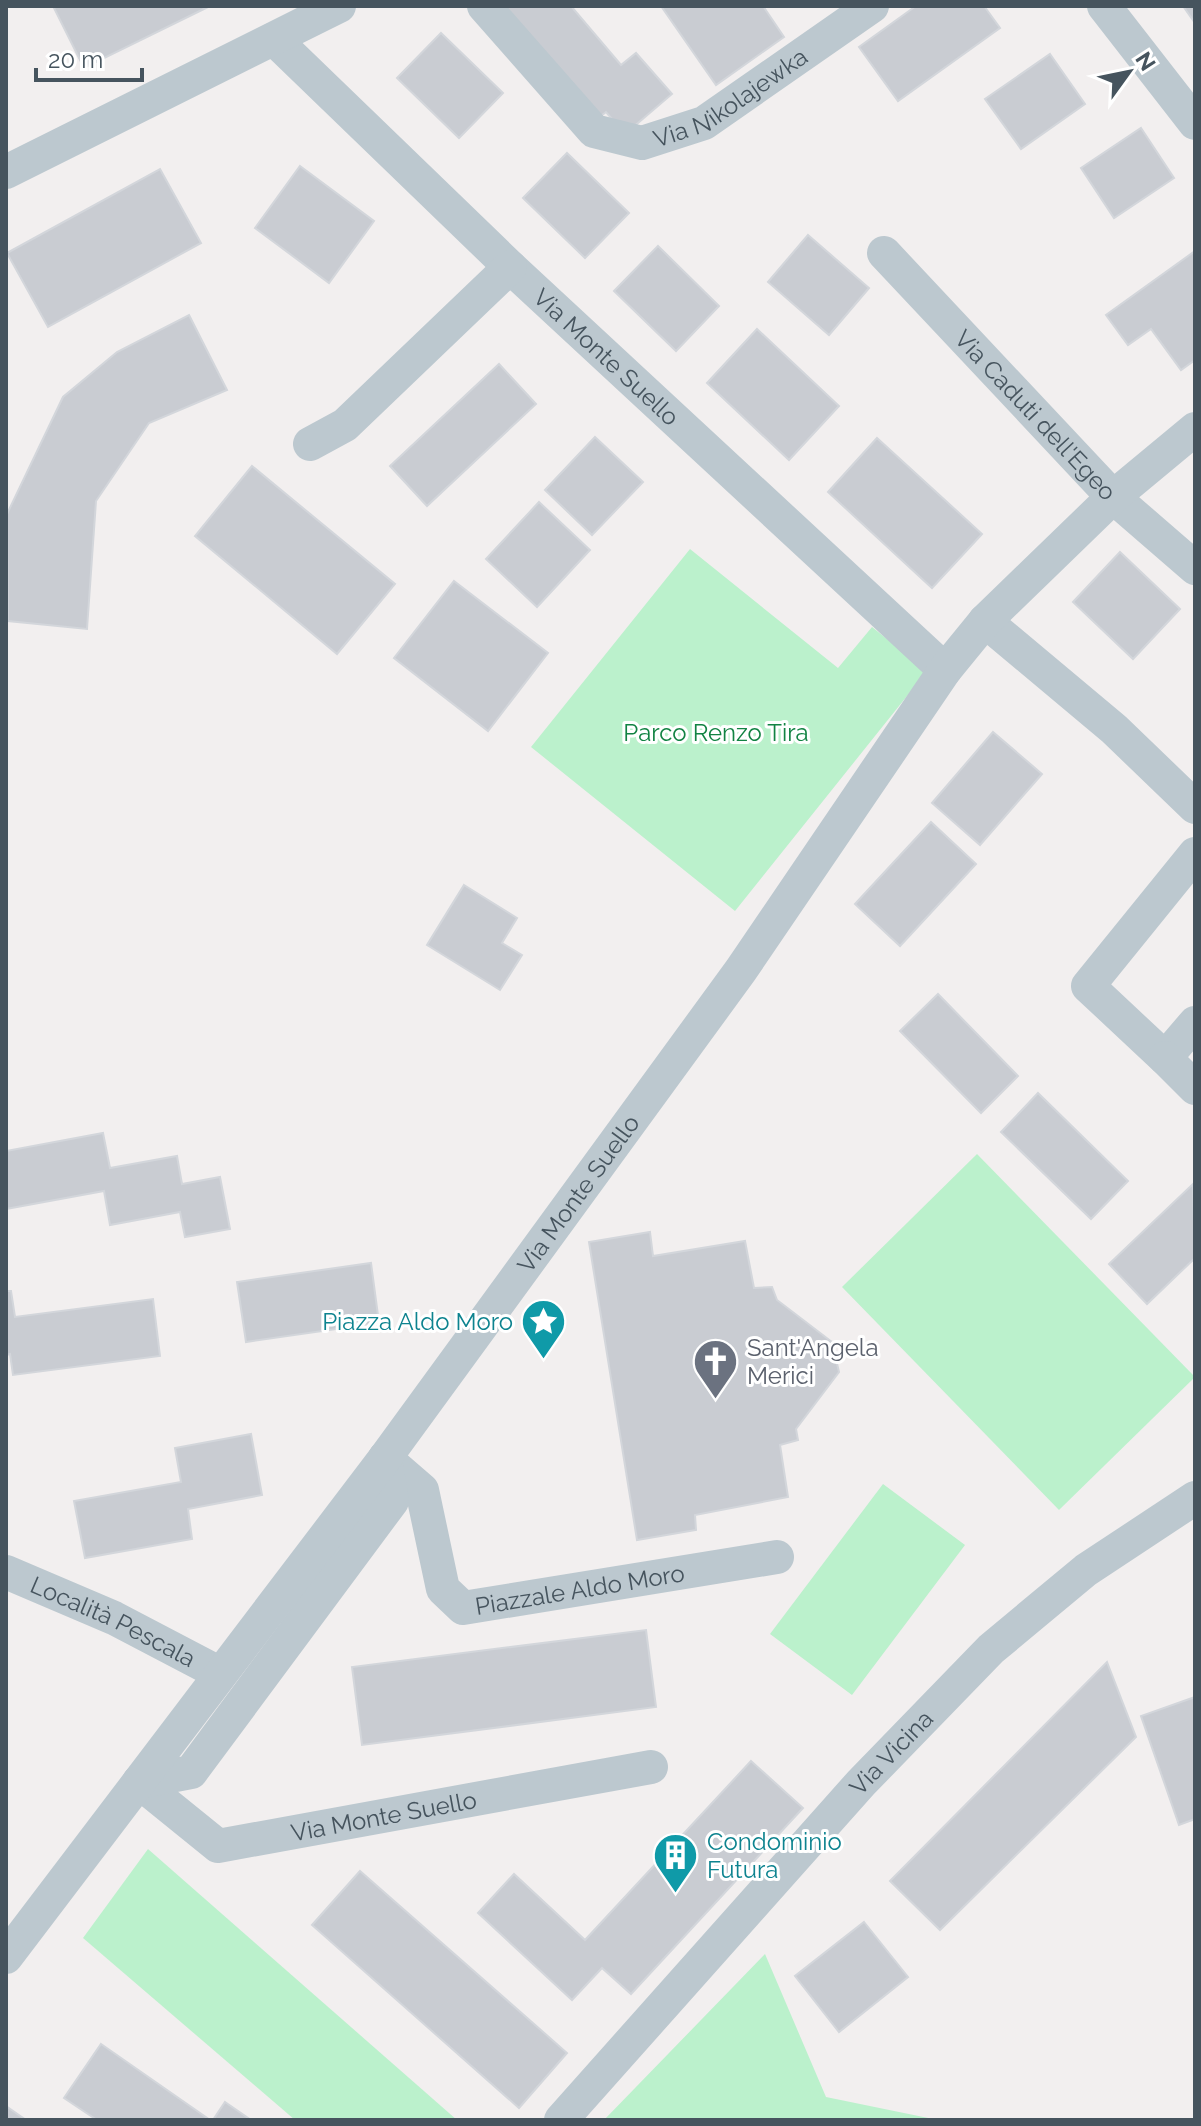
<svg xmlns="http://www.w3.org/2000/svg" width="1201" height="2126" font-family="Raleway,sans-serif">
	<style>
		.green { fill: #bbf1cc }
		.building { fill: #c9ccd2; stroke: #d3d6db; stroke-width: 2 }
		.lines { fill: none; stroke-linecap: round; stroke-linejoin: round }
		.minor { stroke: #bcc8cf; stroke-width: 34 }
		.labels { text-anchor: middle; dominant-baseline: central; stroke-width: 6; stroke-linejoin: round; paint-order: stroke }
		.street-label { font-size: 24px; fill: #46545e; stroke: #fff }
		.park-label { font-size: 24px; fill: #128343; stroke: #fff }
		.culture-label { font-size: 24px; fill: #0d838f; stroke: #fff; text-anchor: end }
		.worship-label { font-size: 24px; fill: #5b616d; stroke: #fff; text-anchor: start }
	</style>
	<rect width="100%" height="100%" fill="#f2efef"/>
	<g class="green">
		<polygon points="690,549 838,668 872,627 927,671 735,911 531,747"/>
		<polygon points="977,1154 1195,1377 1059,1510 842,1287"/>
		<polygon points="883,1484 965,1545 852,1695 770,1634"/>
		<polygon points="148,1849 457,2120 295,2120 83,1938"/>
		<polygon points="765,1954 826,2097 938,2120 604,2120"/>
	</g>
	<g class="building">
		<polygon points="53,6 210,6 84,68"/>
		<polygon points="502,6 571,6 621,65 636,53 672,94 625,134 606,112 597,119"/>
		<polygon points="661,6 763,6 784,37 716,85"/>
		<polygon points="916,6 984,6 1000,28 898,101 859,47"/>
		<polygon points="1183,6 1195,6 1195,23"/>
		<polygon points="441,33 503,93 459,138 397,78"/>
		<polygon points="1050,54 1085,104 1021,149 985,99"/>
		<polygon points="1141,128 1174,178 1114,218 1081,168"/>
		<polygon points="567,153 629,213 585,258 523,198"/>
		<polygon points="300,166 374,221 329,283 255,228"/>
		<polygon points="160,169 201,243 48,327 7,253"/>
		<polygon points="808,235 869,288 829,335 768,282"/>
		<polygon points="658,246 719,306 676,351 614,291"/>
		<polygon points="1195,251 1195,360 1181,370 1151,329 1128,345 1106,315"/>
		<polygon points="189,315 227,390 149,423 96,501 87,629 8,621 7,514 63,397 117,352"/>
		<polygon points="757,329 839,406 789,460 707,383"/>
		<polygon points="499,364 536,404 427,506 390,466"/>
		<polygon points="595,437 643,482 592,535 545,490"/>
		<polygon points="877,438 982,534 932,588 828,492"/>
		<polygon points="252,466 395,584 337,654 195,536"/>
		<polygon points="539,502 590,550 537,607 486,559"/>
		<polygon points="1120,552 1180,609 1133,659 1073,602"/>
		<polygon points="454,581 548,653 488,731 394,658"/>
		<polygon points="993,732 1042,774 980,845 932,803"/>
		<polygon points="931,822 976,864 900,946 855,904"/>
		<polygon points="464,885 517,918 502,943 522,955 500,990 427,945"/>
		<polygon points="938,994 1018,1076 981,1113 900,1031"/>
		<polygon points="1038,1093 1128,1181 1091,1219 1001,1132"/>
		<polygon points="103,1133 110,1168 177,1156 182,1184 220,1177 230,1229 185,1237 180,1212 110,1225 104,1191 6,1209 6,1151"/>
		<polygon points="1193,1184 1195,1258 1147,1304 1109,1264"/>
		<polygon points="650,1232 653,1256 745,1241 754,1288 772,1287 777,1300 832,1342 839,1372 796,1429 798,1440 780,1445 788,1497 695,1515 696,1530 637,1540 589,1242"/>
		<polygon points="371,1263 379,1323 246,1342 237,1282"/>
		<polygon points="6,1291 11,1291 15,1317 153,1299 160,1356 13,1375 10,1354 6,1355"/>
		<polygon points="251,1434 262,1495 188,1509 192,1539 85,1558 74,1501 181,1482 175,1448"/>
		<polygon points="646,1630 656,1707 362,1745 352,1667"/>
		<polygon points="1107,1662 1136,1737 940,1930 890,1881"/>
		<polygon points="1195,1697 1195,1819 1179,1825 1141,1716"/>
		<polygon points="751,1761 803,1808 631,1994 602,1968 572,2000 478,1913 514,1874 585,1940"/>
		<polygon points="360,1871 567,2053 519,2108 312,1925"/>
		<polygon points="864,1922 908,1977 839,2032 795,1976"/>
		<polygon points="101,2044 210,2120 97,2120 64,2098"/>
		<polygon points="225,2102 251,2120 213,2120"/>
		<polygon points="6,2106 26,2120 6,2120"/>
	</g>
	<g class="lines">
		<g class="minor">
			<path id="s1" d="M484,6L594,131L642,143L704,123L872,6"/>
			<polyline points="1104,6 1195,123"/>
			<path id="s2" d="M274,39L510,267L945,670"/>
			<polyline points="6,172 339,6"/>
			<path id="s3" d="M884,253L1113,497L1195,568"/>
			<polyline points="310,444 345,425 510,267"/>
			<polyline points="985,621 1114,729 1195,807"/>
			<polyline points="1195,854 1088,986 1165,1058 1195,1023"/>
			<polyline points="1165,1058 1195,1088"/>
			<path id="s4" d="M385,1458L422,1490L443,1589L463,1608L777,1557"/>
			<path id="s5" d="M6,1572L114,1618L219,1673"/>
			<path id="s6" d="M139,1782L218,1846L651,1767"/>
			<polyline points="139,1782 191,1772 392,1501 385,1458"/>
			<path id="s7" d="M6,1957L385,1458L741,970L945,670L985,621L1113,497L1195,429"/>
			<path id="s8" d="M561,2120L861,1783L991,1649L1086,1570L1195,1498"/>
		</g>
	</g>
	<defs>
		<symbol id="sight-pin" viewBox="-11 -11 22 30"><path d="M0 17L-7.5 6A9.5 9.5 0 1 1 7.5 6Z" fill="#0f9aa8" stroke="#fff"/><path d="M0-6L1.8-2.2L6-1.7L2.9 1.2L3.7 5.4L0 3.3L-3.7 5.4L-2.9 1.2L-6-1.7L-1.8-2.2Z" fill="#fff"/></symbol>
		<symbol id="church-pin" viewBox="-11 -11 22 30"><path d="M0 17L-7.5 6A9.5 9.5 0 1 1 7.5 6Z" fill="#6b7280" stroke="#fff"/><path d="M-1.2-6h2.4v3.5h3.3v2.4h-3.3V6h-2.4V-.1h-3.3v-2.4h3.3Z" fill="#fff"/></symbol>
		<symbol id="building-pin" viewBox="-11 -11 22 30"><path d="M0 17L-7.5 6A9.5 9.5 0 1 1 7.5 6Z" fill="#0f9aa8" stroke="#fff"/><path d="M-4-6H4V6H1V3H-1V6H-4ZM-2.5-4.3h1.7v1.8h-1.7ZM.8-4.3h1.7v1.8H.8ZM-2.5-1h1.7V.8h-1.7ZM.8-1h1.7V.8H.8Z" fill="#fff"/></symbol>
	</defs>
	<g fill-rule="evenodd">
		<use href="#sight-pin" x="518" y="1296" width="51" height="69"/>
		<use href="#church-pin" x="690" y="1336" width="51" height="69"/>
		<use href="#building-pin" x="650" y="1830" width="51" height="69"/>
	</g>
	<g class="labels">
		<g class="street-label">
			<text stroke="none"><textPath href="#s1" startOffset="316">Via Nikolajewka</textPath></text>
			<text stroke="none"><textPath href="#s2" startOffset="460">Via Monte Suello</textPath></text>
			<text stroke="none"><textPath href="#s3" startOffset="222">Via Caduti dell'Egeo</textPath></text>
			<text stroke="none"><textPath href="#s7" startOffset="954">Via Monte Suello</textPath></text>
			<text stroke="none"><textPath href="#s4" startOffset="296">Piazzale Aldo Moro</textPath></text>
			<text stroke="none"><textPath href="#s5" startOffset="118">Località Pescala</textPath></text>
			<text stroke="none"><textPath href="#s8" startOffset="494">Via Vicina</textPath></text>
			<text stroke="none"><textPath href="#s6" startOffset="270">Via Monte Suello</textPath></text>
		</g>
		<g class="park-label">
			<text x="716" y="732">Parco Renzo Tira</text>
		</g>
		<g class="culture-label">
			<text x="513" y="1321">Piazza Aldo Moro</text>
			<text x="707" y="1841" text-anchor="start">Condominio<tspan x="707" dy="28">Futura</tspan></text>
		</g>
		<g class="worship-label">
			<text x="747" y="1347">Sant'Angela<tspan x="747" dy="28">Merici</tspan></text>
		</g>
	</g>
	<rect width="1201" height="2126" fill="none" stroke="#46545e" stroke-width="16"/>
	<g transform="translate(1129 72) rotate(57)" stroke="#ffffff" stroke-width="6" paint-order="stroke">
	<path d="M0-6L14 30L0 20L-14 30Z" fill="#46545e"/>
	<text y="-12" font-size="22" font-weight="bold" text-anchor="middle" fill="#46545e">N</text>
	</g>
	<path d="M36 68v12h106v-12" fill="none" stroke="#46545e" stroke-width="4"/>
	<text x="48" y="68" font-size="24" fill="#46545e" stroke="#ffffff" stroke-width="6" paint-order="stroke">20 m</text>
</svg>
